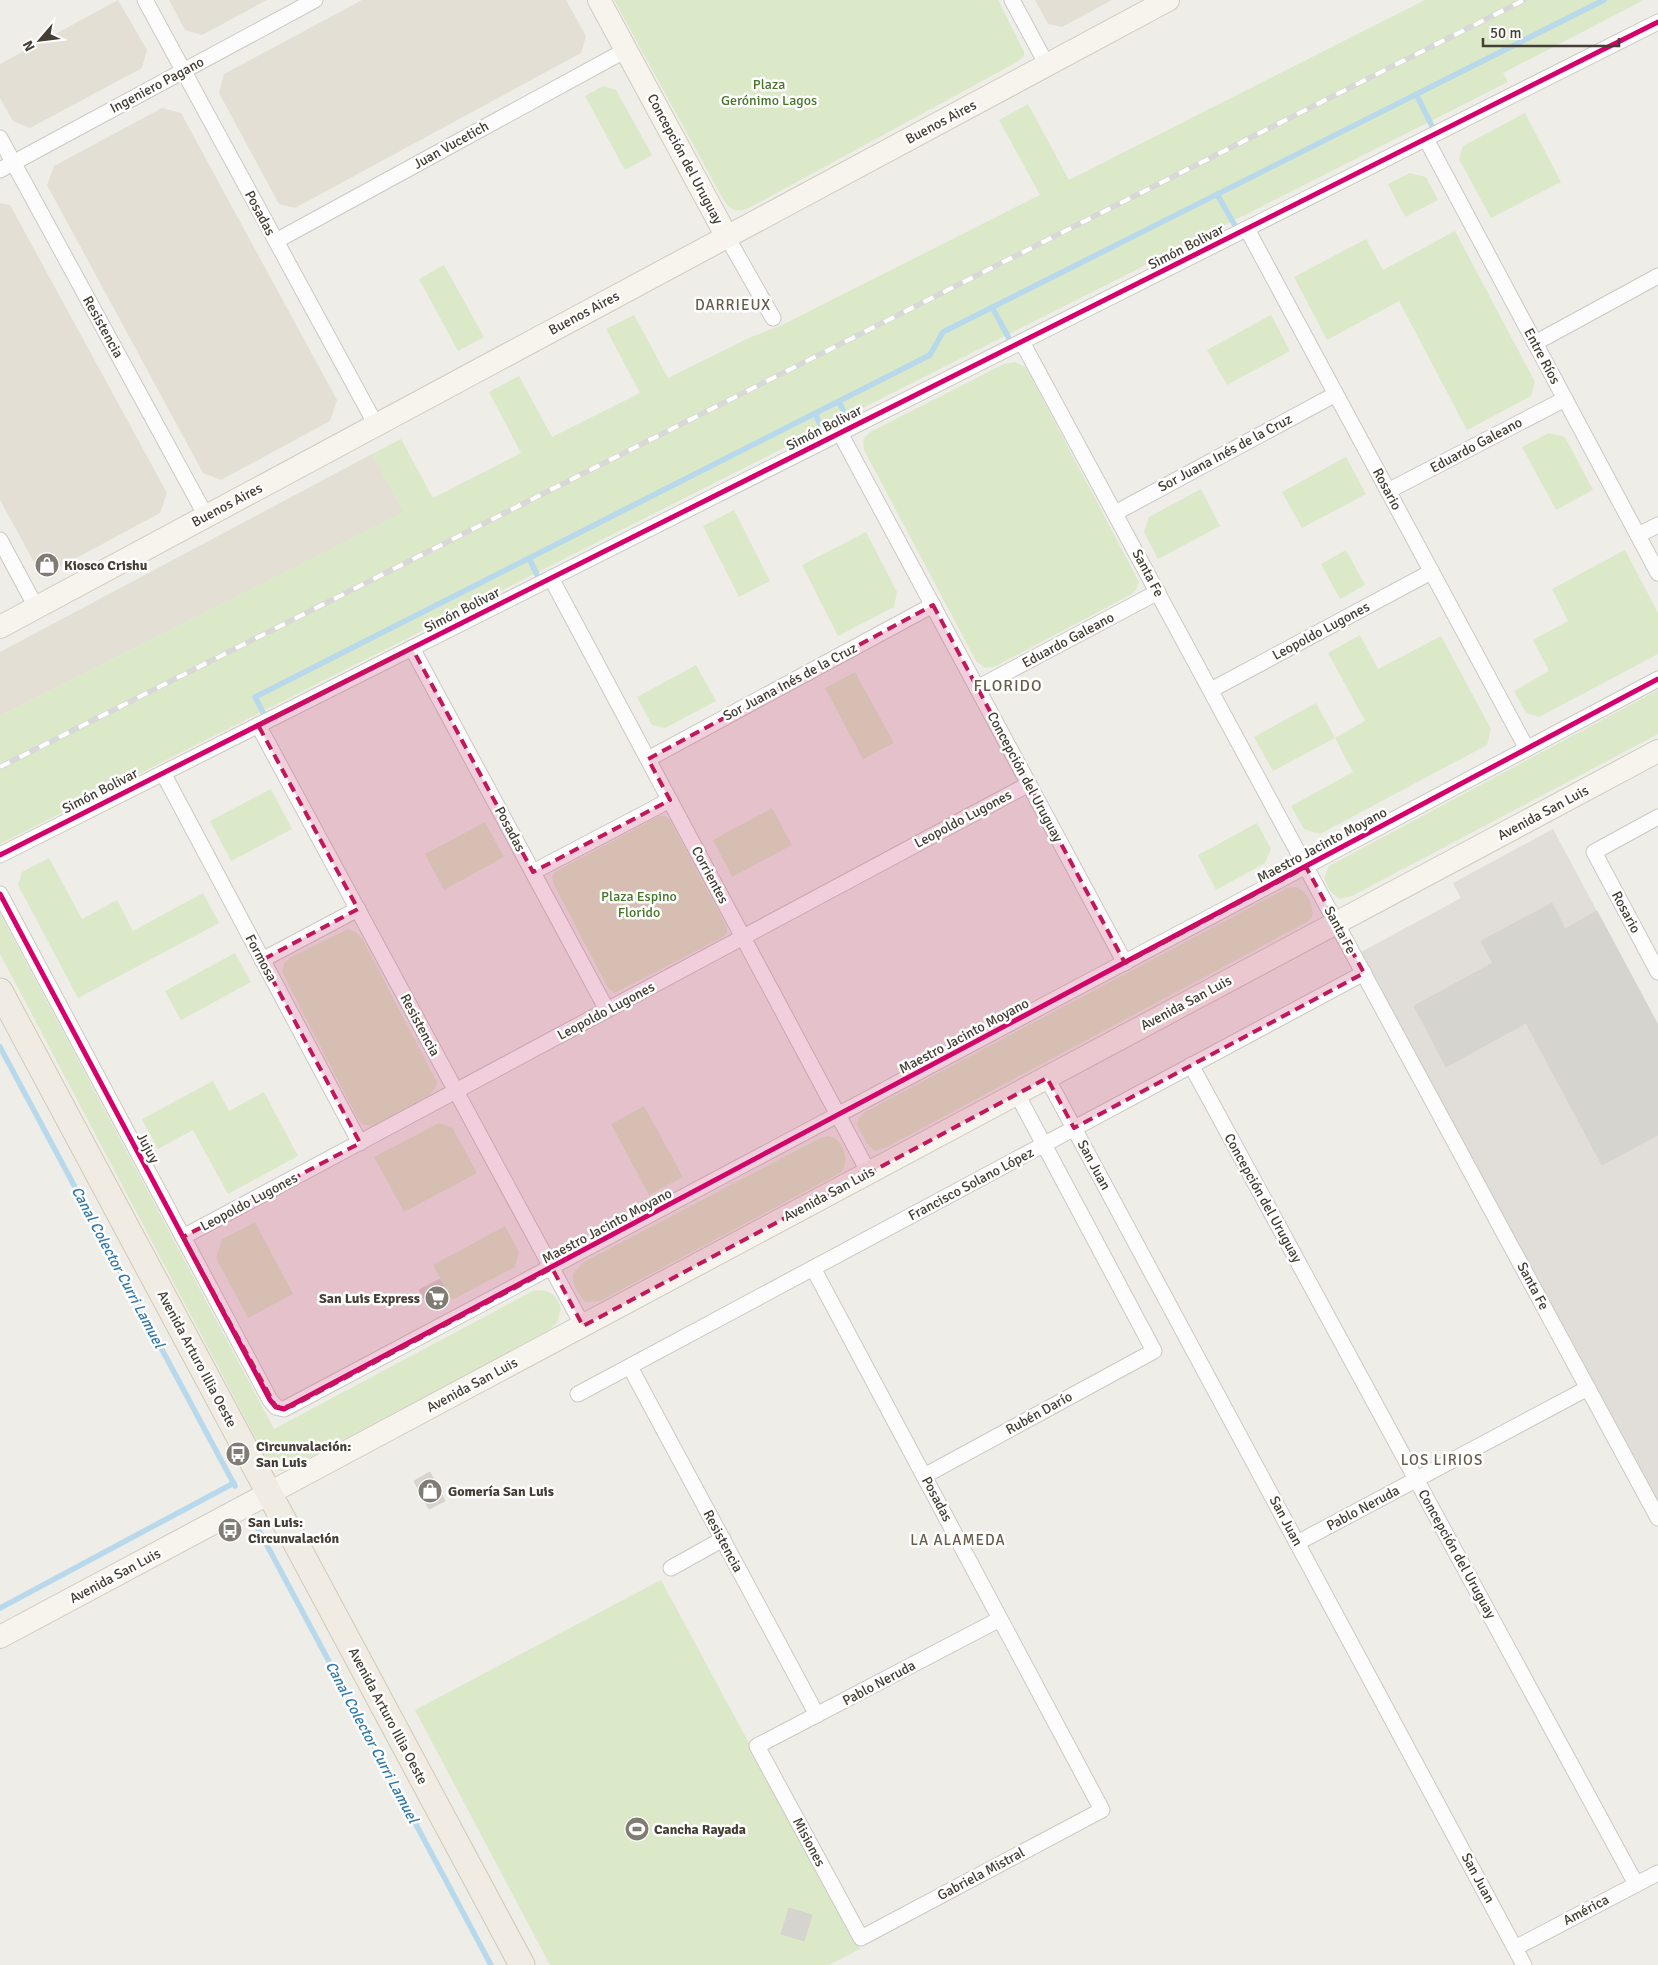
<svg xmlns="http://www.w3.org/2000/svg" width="1658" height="1965" font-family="Signika,sans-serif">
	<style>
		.residential { fill: #e3dfd5 }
		.industrial { fill: #e1ded9 }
		.green { fill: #dbe9c8 }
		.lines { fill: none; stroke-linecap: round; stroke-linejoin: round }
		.stream { stroke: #b8d8ec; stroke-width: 5.5 }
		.building { fill: #d6d4cf; stroke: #d7d4ce }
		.street-casing { stroke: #cbc9c4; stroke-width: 17 }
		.secondary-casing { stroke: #cfcbc0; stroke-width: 24 }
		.primary-casing { stroke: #d0c9b5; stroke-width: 27 }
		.street { stroke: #fcfcfc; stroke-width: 15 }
		.secondary { stroke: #f6f4ed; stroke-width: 22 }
		.primary { stroke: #f0ece3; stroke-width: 25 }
		.rail-casing { stroke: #d8d8d7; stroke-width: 5.5 }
		.rail { stroke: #fff; stroke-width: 4; stroke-dasharray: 11; stroke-linecap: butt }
		.cycleway-casing { stroke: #fff; stroke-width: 8 }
		.cycleway { stroke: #d6006c; stroke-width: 5 }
		.marked { fill: #c2185b; fill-opacity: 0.2; stroke: #c2185b; stroke-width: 4; stroke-dasharray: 10 6; stroke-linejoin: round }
		.labels { text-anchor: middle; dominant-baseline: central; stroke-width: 5; stroke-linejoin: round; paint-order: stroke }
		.park-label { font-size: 14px; fill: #467429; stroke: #fff }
		.street-label { font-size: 14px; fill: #443e34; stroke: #fff }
		.poi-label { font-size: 14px; font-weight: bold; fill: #443e34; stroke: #fff; text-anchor: start }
		.neighbourhood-label { font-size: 15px; letter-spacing: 1px; fill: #665c4c; stroke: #fff }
		.water-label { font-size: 15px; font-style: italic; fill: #3078ad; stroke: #fff }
		.quarter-label { font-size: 16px; letter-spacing: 1px; fill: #665c4c; stroke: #fff }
	</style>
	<rect width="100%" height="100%" fill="#eeede8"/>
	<g class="residential">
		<polygon points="118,0 147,50 142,68 30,128 13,121 0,98 0,64"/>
		<polygon points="169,0 267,0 202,35 185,30"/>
		<polygon points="362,0 566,0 586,36 581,53 295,208 279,204 219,93 224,74"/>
		<polygon points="1035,0 1112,0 1062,27 1048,24"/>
		<polygon points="162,108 181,113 337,400 330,421 221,480 203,473 47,185 54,166"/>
		<polygon points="0,203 10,205 167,493 160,513 56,569 35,564 0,500"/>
		<polygon points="372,454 404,512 0,716 0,652"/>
	</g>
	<polygon class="industrial" points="1553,829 1658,1025 1658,1504 1361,952 1461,898 1453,883"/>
	<g class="green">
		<path d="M614,0H998L1024,52V56L1017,62L749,208C737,213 730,210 723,199Z"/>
		<polygon points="1425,0 1644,0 1503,73 1508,82 0,844 0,716 403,512 372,454 401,439 433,498 521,453 489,392 519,376 552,437 640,393 606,329 634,315 668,378 751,337 782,325 1040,195 999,120 1028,104 1069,180"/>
		<polygon points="603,86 616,90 652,155 625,170 585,96"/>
		<polygon points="1525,113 1561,182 1491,218 1459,159 1463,146"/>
		<polygon points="1410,173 1426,177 1438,200 1405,217 1388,184"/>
		<polygon points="1455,231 1535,382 1531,396 1467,430 1399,301 1327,340 1294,277 1366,239 1383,270"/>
		<polygon points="444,265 484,337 458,351 419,279"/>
		<polygon points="1271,315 1290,351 1227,385 1207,350"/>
		<polygon points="1015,362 1025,367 1029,373 1139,582 1136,590 1130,595 996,666 985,668 976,661 864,450 863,439 870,432 1004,364"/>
		<polygon points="1549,433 1565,437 1593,490 1556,510 1522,447"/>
		<polygon points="1346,457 1366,494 1302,528 1282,492"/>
		<polygon points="1201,489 1220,526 1158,559 1144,532 1149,517"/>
		<polygon points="734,510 770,581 739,597 703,526"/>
		<polygon points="866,532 897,592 894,607 838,636 802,565"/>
		<polygon points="1346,550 1365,585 1340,599 1321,564"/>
		<polygon points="1625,550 1658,613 1658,654 1539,717 1526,713 1514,691 1549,671 1533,640 1568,621 1552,589"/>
		<polygon points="1360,635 1378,669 1441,636 1491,729 1487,745 1320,834 1304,829 1291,806 1353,772 1335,738 1273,771 1254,737 1316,703 1335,738 1365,721 1328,653"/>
		<polygon points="696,665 716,701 665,728 652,725 637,697"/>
		<polygon points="855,672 894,743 863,759 825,688"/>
		<polygon points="1658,690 1658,734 1352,896 1339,899 1330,891 1324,878 1329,866"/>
		<polygon points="271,789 292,829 231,861 210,821"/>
		<polygon points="772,808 792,845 732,877 713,840"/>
		<polygon points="659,816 665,816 670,820 727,927 727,933 723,937 615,993 608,988 553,883 552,877 555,872"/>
		<polygon points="485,822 504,857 444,890 425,854"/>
		<polygon points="1257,823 1271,849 1265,863 1216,890 1198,855"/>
		<polygon points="49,858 82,919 117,900 133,931 203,893 219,923 78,998 18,885 22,872"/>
		<path d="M1295,887C1306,889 1315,906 1312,917L1307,922L885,1148L875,1151L867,1144L857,1125L859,1118L865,1112L1287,888Z"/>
		<path d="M0,913L274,1429L533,1291C548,1288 556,1294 561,1308L557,1323L547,1331L290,1468C281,1472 275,1471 269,1463L0,954Z"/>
		<polygon points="348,929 356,932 363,940 437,1082 436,1087 429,1095 372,1126 363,1125 358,1119 282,972 284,963 291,957"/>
		<polygon points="235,953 251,982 181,1020 165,991"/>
		<polygon points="213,1081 229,1111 264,1092 298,1156 228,1194 193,1130 158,1149 142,1119"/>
		<polygon points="644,1106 683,1177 649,1195 611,1124"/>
		<polygon points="439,1123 452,1127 477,1173 404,1212 374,1157"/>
		<path d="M829,1136C844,1139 851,1162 840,1173L600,1301L586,1302C578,1295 572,1285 573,1274L582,1263L820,1138Z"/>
		<polygon points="255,1222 293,1294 248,1318 216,1258 222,1239"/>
		<polygon points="505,1226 519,1252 515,1267 452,1300 433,1265"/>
		<polygon points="661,1580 860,1949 829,1965 550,1965 415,1710"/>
	</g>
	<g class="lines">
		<g class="stream">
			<polyline points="1416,94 1435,132"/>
			<polyline points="1217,194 1238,231"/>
			<polyline points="992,307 1012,344"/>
			<polyline points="839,402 852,427"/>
			<polyline points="815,414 827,437"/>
			<polyline points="529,558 541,583"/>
			<polyline points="267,720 255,697 930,355 943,332 1604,0"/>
			<polyline points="0,1047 235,1486"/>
			<polyline points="253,1519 491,1965"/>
			<polyline points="0,1608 234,1483"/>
		</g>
	</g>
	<g class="building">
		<polygon points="1552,903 1565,929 1597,911 1658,1025 1658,1135 1602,1165 1526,1023 1446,1067 1414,1006 1493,963 1481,941"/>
		<polygon points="440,1279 449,1296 429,1307 419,1290"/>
		<polygon points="430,1472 445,1501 429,1509 414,1481"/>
		<polygon points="789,1908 812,1915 804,1941 781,1934"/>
	</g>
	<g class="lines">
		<defs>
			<g id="street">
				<polyline points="145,0 376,425"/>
				<polyline points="1012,0 1047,65"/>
				<polyline points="0,138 206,516"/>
				<polyline points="1426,139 1658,573"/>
				<polyline points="0,170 315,0"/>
				<polyline points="1247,229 1527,749"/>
				<polyline points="727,237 773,318"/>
				<polyline points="276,241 626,50"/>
				<polyline points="1022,342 1658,1518"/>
				<polyline points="1535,343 1658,276"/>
				<polyline points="840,433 1125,963"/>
				<polyline points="1388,491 1565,399"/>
				<polyline points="1115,513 1336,394"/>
				<polyline points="1638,535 1658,525"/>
				<polyline points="0,540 36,607"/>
				<polyline points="551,578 869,1173"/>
				<polyline points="412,648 607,1010"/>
				<polyline points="977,688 1158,592"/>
				<polyline points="1211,690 1431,572"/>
				<polyline points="258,725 583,1326"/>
				<polyline points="648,759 933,605"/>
				<polyline points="163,773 360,1143"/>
				<polyline points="1658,817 1594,852 1658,972"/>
				<polyline points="0,855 1658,22"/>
				<polyline points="533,872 670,800"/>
				<polyline points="0,894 270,1400 276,1407 284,1409 1658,679"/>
				<polyline points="262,960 358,909"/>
				<polyline points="1191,1065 1636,1884"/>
				<polyline points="1047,1078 1524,1965"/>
				<polyline points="183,1237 1029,784"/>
				<polyline points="813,1268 1102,1810 861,1938 757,1746 1000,1619"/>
				<polyline points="630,1367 817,1715"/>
				<polyline points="578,1394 1364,973"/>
				<polyline points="924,1476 1154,1351 1017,1094"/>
				<polyline points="1297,1543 1588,1388"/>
				<polyline points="671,1568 723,1539"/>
				<polyline points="1515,1948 1658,1873"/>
			</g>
			<g id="secondary">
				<polyline points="599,0 727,237"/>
				<polyline points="0,627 1168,0"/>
				<polyline points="0,1637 1658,751"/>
			</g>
			<polyline id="primary" points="0,991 522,1965"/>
		</defs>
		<use href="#street" class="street-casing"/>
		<use href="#secondary" class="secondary-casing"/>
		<use href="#primary" class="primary-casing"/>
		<use href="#street" class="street"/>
		<use href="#secondary" class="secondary"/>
		<use href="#primary" class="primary"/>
		<defs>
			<polyline id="rail" points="0,767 1524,0"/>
		</defs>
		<use href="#rail" class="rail-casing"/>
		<use href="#rail" class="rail"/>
		<defs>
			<g id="cycleway">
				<polyline points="0,855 1658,22"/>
				<polyline points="0,894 270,1400 276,1407 284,1409 1658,679"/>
			</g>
		</defs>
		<use href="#cycleway" class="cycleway-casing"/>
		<use href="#cycleway" class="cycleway"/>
	</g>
	<path class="marked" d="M933,605L1125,963L1306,867L1364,973L1074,1128L1047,1078L583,1326L552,1268L292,1406L276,1407L183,1237L360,1143L262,960L358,909L258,725L412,648L533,872L670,800L648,759Z"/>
	<defs>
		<symbol id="shop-disc" viewBox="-11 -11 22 22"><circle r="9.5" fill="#807b73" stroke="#fff"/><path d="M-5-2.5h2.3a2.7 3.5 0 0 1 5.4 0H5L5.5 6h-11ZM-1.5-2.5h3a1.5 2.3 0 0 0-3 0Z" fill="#fff"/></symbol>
		<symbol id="supermarket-disc" viewBox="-11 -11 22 22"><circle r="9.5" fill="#807b73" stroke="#fff"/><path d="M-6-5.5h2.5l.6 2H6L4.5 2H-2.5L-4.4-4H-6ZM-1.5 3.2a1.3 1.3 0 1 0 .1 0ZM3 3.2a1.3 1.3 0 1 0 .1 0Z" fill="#fff"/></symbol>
		<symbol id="bus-disc" viewBox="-11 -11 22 22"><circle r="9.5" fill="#807b73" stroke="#fff"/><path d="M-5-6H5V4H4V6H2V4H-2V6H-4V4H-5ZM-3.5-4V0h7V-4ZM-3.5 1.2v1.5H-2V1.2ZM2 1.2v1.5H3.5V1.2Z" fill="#fff"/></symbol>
		<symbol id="stadium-disc" viewBox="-11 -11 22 22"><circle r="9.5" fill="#807b73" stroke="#fff"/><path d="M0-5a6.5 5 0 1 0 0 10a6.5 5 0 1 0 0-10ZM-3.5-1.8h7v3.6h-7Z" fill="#fff"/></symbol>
	</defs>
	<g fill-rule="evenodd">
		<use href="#shop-disc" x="33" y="551" width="28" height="28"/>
		<use href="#supermarket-disc" x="423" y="1284" width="28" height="28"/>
		<use href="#bus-disc" x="224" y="1440" width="28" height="28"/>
		<use href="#shop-disc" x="416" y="1477" width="28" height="28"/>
		<use href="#bus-disc" x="216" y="1516" width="28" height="28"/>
		<use href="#stadium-disc" x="623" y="1815" width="28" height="28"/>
	</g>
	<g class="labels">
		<g class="park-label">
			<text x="769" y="84">Plaza<tspan x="769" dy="16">Gerónimo Lagos</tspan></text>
			<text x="639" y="896">Plaza Espino<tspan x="639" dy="16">Florido</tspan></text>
		</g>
		<g class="street-label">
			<text transform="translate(157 85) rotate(-28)">Ingeniero Pagano</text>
			<text transform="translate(941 122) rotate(-28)">Buenos Aires</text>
			<text transform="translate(451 145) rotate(-29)">Juan Vucetich</text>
			<text transform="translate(685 159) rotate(62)">Concepción del Uruguay</text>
			<text transform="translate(260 213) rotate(62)">Posadas</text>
			<text transform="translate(1186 247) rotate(-27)">Simón Bolivar</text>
			<text transform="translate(584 313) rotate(-28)">Buenos Aires</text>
			<text transform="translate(103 327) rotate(61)">Resistencia</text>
			<text transform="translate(1542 356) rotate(62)">Entre Ríos</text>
			<text transform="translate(824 428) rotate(-27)">Simón Bolivar</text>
			<text transform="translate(1476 445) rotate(-28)">Eduardo Galeano</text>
			<text transform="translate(1225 453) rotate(-28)">Sor Juana Inés de la Cruz</text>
			<text transform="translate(1387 489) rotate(62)">Rosario</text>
			<text transform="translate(227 505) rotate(-28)">Buenos Aires</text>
			<text transform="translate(1148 573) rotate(62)">Santa Fe</text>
			<text transform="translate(462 610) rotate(-27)">Simón Bolivar</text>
			<text transform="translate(1321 631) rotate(-28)">Leopoldo Lugones</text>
			<text transform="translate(1068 640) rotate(-28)">Eduardo Galeano</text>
			<text transform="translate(790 682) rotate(-28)">Sor Juana Inés de la Cruz</text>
			<text transform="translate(1025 777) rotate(62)">Concepción del Uruguay</text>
			<text transform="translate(100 791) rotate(-27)">Simón Bolivar</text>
			<text transform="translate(1543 813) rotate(-28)">Avenida San Luis</text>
			<text transform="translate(963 819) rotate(-28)">Leopoldo Lugones</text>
			<text transform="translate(510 829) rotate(62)">Posadas</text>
			<text transform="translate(1322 845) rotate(-28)">Maestro Jacinto Moyano</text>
			<text transform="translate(710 875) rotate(62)">Corrientes</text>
			<text transform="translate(1626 912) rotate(62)">Rosario</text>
			<text transform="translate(1340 930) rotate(62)">Santa Fe</text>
			<text transform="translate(261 958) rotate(62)">Formosa</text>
			<text transform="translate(1186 1003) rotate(-28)">Avenida San Luis</text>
			<text transform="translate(606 1011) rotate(-28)">Leopoldo Lugones</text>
			<text transform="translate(420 1025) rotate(62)">Resistencia</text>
			<text transform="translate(964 1036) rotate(-28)">Maestro Jacinto Moyano</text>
			<text transform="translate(148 1148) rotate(62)">Jujuy</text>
			<text transform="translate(1094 1165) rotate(62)">San Juan</text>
			<text transform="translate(971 1184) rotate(-28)">Francisco Solano López</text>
			<text transform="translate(829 1194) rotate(-28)">Avenida San Luis</text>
			<text transform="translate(1263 1198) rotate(61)">Concepción del Uruguay</text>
			<text transform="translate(249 1202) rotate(-28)">Leopoldo Lugones</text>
			<text transform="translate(607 1226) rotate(-28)">Maestro Jacinto Moyano</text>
			<text transform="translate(1533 1286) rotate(62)">Santa Fe</text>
			<text transform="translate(197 1359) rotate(62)">Avenida Arturo Illia Oeste</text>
			<text transform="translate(472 1385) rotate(-28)">Avenida San Luis</text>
			<text transform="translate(1039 1413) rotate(-29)">Rubén Darío</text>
			<text transform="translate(937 1499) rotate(62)">Posadas</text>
			<text transform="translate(1363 1508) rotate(-28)">Pablo Neruda</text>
			<text transform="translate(1286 1521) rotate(62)">San Juan</text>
			<text transform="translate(723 1541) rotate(62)">Resistencia</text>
			<text transform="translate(1457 1554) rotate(61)">Concepción del Uruguay</text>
			<text transform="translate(115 1576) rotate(-28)">Avenida San Luis</text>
			<text transform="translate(879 1683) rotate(-28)">Pablo Neruda</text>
			<text transform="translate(388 1716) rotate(62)">Avenida Arturo Illia Oeste</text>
			<text transform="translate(809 1842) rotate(62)">Misiones</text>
			<text transform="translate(981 1874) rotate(-28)">Gabriela Mistral</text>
			<text transform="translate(1478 1878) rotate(62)">San Juan</text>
			<text transform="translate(1586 1910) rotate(-28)">América</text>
		</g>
		<g class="poi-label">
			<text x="64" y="565">Kiosco Crishu</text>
			<text x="420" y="1298" text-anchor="end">San Luis Express</text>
			<text x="256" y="1446">Circunvalación:<tspan x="256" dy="16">San Luis</tspan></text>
			<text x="448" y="1491">Gomería San Luis</text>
			<text x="248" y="1522">San Luis:<tspan x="248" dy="16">Circunvalación</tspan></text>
			<text x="654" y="1829">Cancha Rayada</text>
		</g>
		<g class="neighbourhood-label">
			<text x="733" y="305">DARRIEUX</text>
			<text x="1442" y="1460">LOS LIRIOS</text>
			<text x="958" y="1540">LA ALAMEDA</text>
		</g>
		<g class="water-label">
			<text transform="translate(118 1267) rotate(62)">Canal Colector Curri Lamuel</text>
			<text transform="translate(372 1742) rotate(62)">Canal Colector Curri Lamuel</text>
		</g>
		<g class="quarter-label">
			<text x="1008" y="686">FLORIDO</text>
		</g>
	</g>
	<g transform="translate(40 40) rotate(242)" stroke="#ffffff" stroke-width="4" paint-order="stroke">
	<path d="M0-4L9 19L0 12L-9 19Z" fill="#443e34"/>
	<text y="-8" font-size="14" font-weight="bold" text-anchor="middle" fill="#443e34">N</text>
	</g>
	<path d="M1483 38v8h136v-8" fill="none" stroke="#443e34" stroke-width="2.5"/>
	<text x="1490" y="38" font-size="15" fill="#443e34" stroke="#ffffff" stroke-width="4" paint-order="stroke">50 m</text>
</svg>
